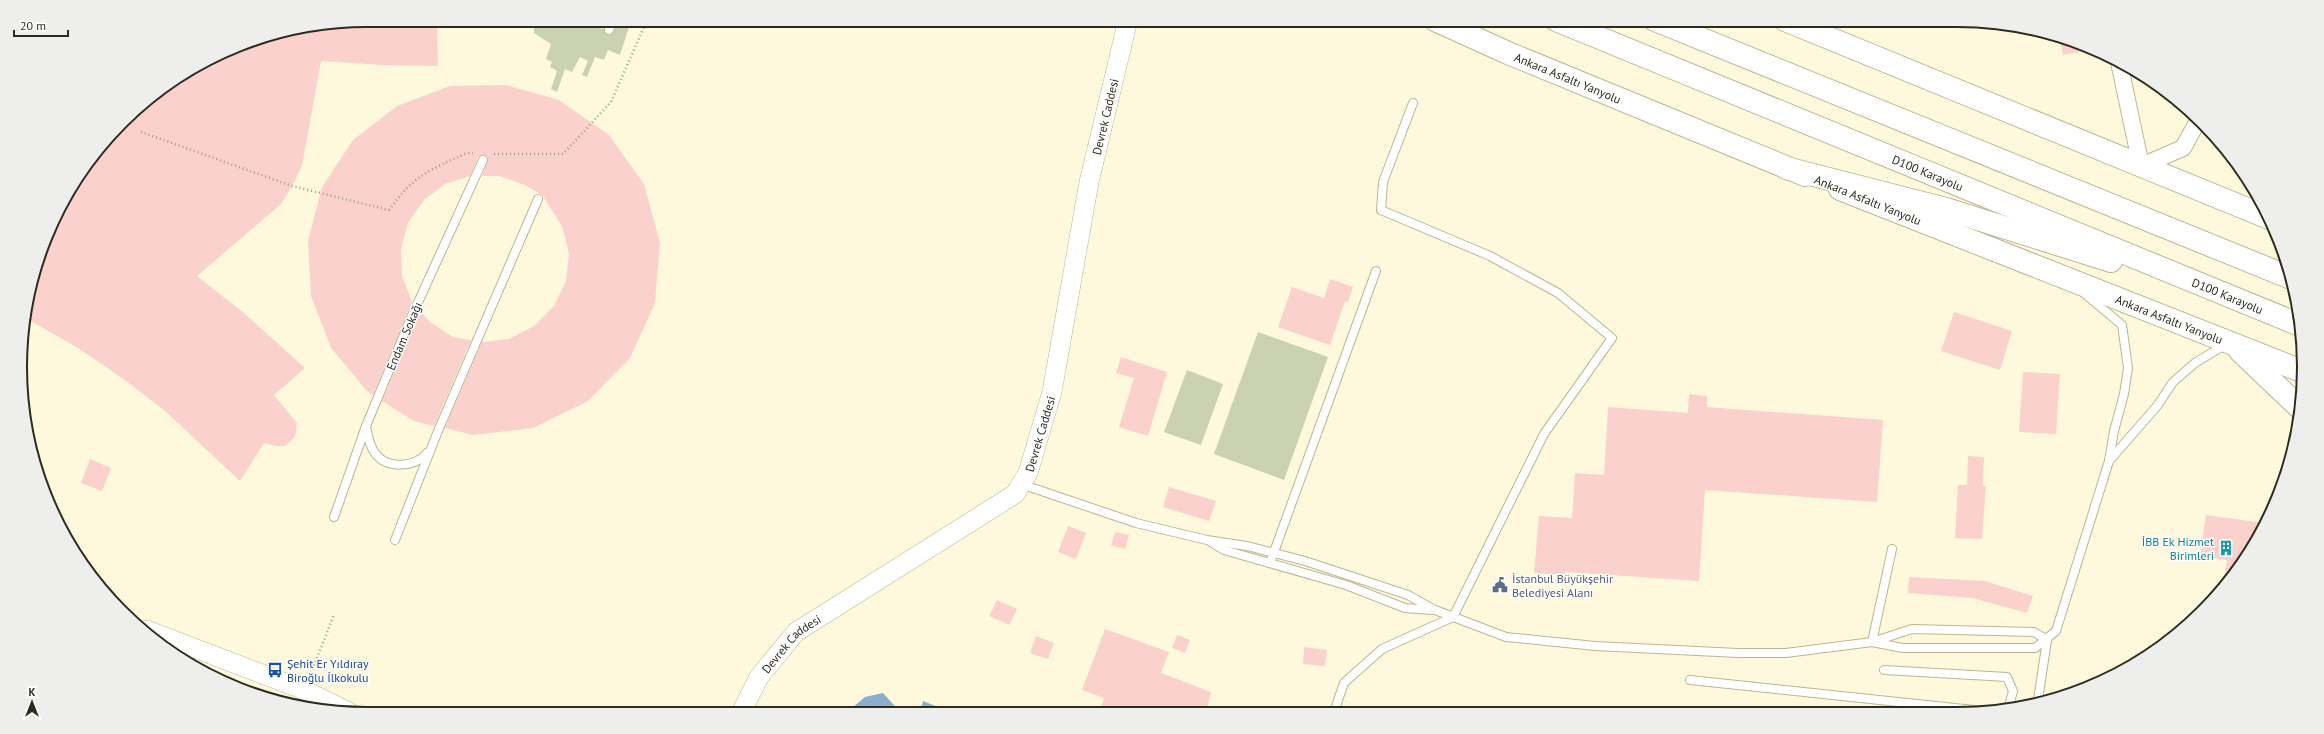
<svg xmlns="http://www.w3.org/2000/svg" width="2324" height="734" font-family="'PT Sans',sans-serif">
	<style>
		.green { fill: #cbd2b1 }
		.water { fill: #8caece }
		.building { fill: #fad1cc }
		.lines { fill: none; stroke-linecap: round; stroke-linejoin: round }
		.service-casing { stroke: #bcb693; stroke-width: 10 }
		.minor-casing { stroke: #bcb693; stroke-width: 18 }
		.tertiary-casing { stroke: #bcb693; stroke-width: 20 }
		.secondary-casing { stroke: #bcb693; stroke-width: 24 }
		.trunk-casing { stroke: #bcb693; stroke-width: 24 }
		.path { stroke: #a19d87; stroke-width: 2.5; stroke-dasharray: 1 3; stroke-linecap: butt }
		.service { stroke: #fff; stroke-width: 8 }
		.minor { stroke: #fff; stroke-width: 16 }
		.tertiary { stroke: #fff; stroke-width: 19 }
		.secondary { stroke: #fff; stroke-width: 22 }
		.trunk { stroke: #fff; stroke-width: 22 }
		.labels { text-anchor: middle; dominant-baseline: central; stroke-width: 3; stroke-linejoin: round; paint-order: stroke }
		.street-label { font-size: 12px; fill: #2d2b1d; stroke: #fff }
		.culture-label { font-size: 12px; fill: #0d838f; stroke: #fff; text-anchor: end }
		.service-label { font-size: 12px; fill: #4e5e75; stroke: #fff; text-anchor: start }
		.transit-label { font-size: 12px; fill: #164399; stroke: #fff; text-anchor: start }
		.rim { fill: none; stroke: #2d2b1d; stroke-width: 2 }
	</style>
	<rect width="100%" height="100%" fill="#fef9dc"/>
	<g class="green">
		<path d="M534,20C545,20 561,17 571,20C597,28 603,33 630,24L620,55L608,50L604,60L595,57L587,77L582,75L588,61L580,57L572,72L565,69L557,92L551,89L557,71L550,67L552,62L546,59L551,44L534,33Z"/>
		<polygon points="1258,332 1328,357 1284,480 1214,454"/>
		<polygon points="1187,370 1223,384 1201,445 1164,432"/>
	</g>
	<g class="water">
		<polygon points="883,693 900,712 908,713 846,713 865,697"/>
		<polygon points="923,701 948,711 949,713 920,713"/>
	</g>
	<g class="building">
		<polygon points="367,20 437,20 438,66 382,65 321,61 302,166 292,186 281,204 197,276 245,314 305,368 274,395 297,423 295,437 285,446 278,446 264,443 240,481 164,410 122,378 78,348 24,317 56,213 92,156 138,106 234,46 300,27"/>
		<polygon points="2059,37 2090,46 2094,49 2063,55"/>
		<polygon points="506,85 559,100 609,135 644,184 660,243 655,303 630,358 588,401 533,428 473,435 445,428 482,342 509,339 534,326 554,306 566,281 569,253 562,226 542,195 525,185 499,176 482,176 488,160 483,155 478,157 470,176 445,184 424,200 408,223 401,249 402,276 412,302 373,395 367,391 331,348 311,296 308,241 322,187 353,140 397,106 450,86"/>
		<polygon points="1330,279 1353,287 1348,302 1345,301 1330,345 1278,327 1292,287 1324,298"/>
		<polygon points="420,311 430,322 453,337 471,340 434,426 414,421 382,401"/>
		<polygon points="1954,312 2012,331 2000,370 1941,351"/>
		<polygon points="1121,357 1167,372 1148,436 1119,427 1134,378 1116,373"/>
		<polygon points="2023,372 2060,374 2056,434 2019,432"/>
		<polygon points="1689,394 1707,396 1707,407 1883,420 1877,502 1705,490 1699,581 1565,572 1565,575 1534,573 1539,516 1572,518 1575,473 1604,475 1608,407 1688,413"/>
		<polygon points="1968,456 1984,457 1983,486 1986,486 1982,539 1955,538 1958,485 1967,485"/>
		<polygon points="90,459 111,468 102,491 81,483"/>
		<polygon points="1169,487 1216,501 1209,521 1163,507"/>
		<polygon points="2206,515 2264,523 2258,540 2223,585 2227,560 2200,556"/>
		<polygon points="1068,526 1086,533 1076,559 1058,552"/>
		<polygon points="1115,532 1129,535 1125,549 1111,545"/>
		<polygon points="1909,577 1985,581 2033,596 2027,613 1972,598 1908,593"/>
		<polygon points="997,600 1017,609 1009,625 989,616"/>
		<polygon points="1105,629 1169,652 1161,673 1211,692 1206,712 1099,713 1104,698 1082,690"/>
		<polygon points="1177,635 1190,640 1185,653 1172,648"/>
		<polygon points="1036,636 1054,643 1048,659 1030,653"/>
		<polygon points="1304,647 1327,650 1325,666 1303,664"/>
	</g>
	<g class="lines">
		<defs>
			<g id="service">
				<polyline points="609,30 613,20"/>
				<path d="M366,426C368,436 369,445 375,453C386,470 416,467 427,453"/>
				<polyline points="2109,461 2157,406 2173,382 2195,363 2226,344"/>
				<polyline points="1021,484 1136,523 1207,540 1247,546 1305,561 1408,595 1435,610 1506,637 1595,646 1738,653 1786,653 1872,642 1892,549"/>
				<polyline points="334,517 366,426 410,320 483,160"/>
				<polyline points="395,540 438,431 538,199"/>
				<polyline points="1211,542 1224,550 1346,585 1405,608 1432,610"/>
				<polyline points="1270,563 1376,271"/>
				<polyline points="2047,640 2034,632 1912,629 1872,642 1903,648 2035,648 2056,631 2109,461 2114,431 2124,394 2128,368 2122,325 2085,294"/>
				<polyline points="1884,670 2007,677 2013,691 2009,706 1998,711"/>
				<polyline points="1690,680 1983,711"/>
				<polyline points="2038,700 2047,640"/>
				<polyline points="1334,712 1344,683 1382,649 1453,617 1544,434 1612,338 1558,293 1490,256 1381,210 1383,182 1413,103"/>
			</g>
			<polyline id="minor" points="2119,62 2141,166 2183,148 2199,119"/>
			<g id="tertiary">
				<polyline points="147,630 304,690 349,712"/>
				<path id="s1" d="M741,713L759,677L796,632L1015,494L1028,473L1052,392L1089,182L1128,20"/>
			</g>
			<g id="secondary">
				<path id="s2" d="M1435,20L1508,53L1805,175"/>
				<polyline points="1785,20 2269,218"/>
				<path id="s3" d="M1840,189L2304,372"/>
				<polyline points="2240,351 2300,408"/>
			</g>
			<g id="trunk">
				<path id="s4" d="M1556,20L2300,325"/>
				<polyline points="1655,20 2291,278"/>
				<polyline points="1786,168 1946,209 2111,261"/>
			</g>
		</defs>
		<use href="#service" class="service-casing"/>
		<use href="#minor" class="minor-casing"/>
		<use href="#tertiary" class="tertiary-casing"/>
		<use href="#secondary" class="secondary-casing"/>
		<use href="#trunk" class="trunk-casing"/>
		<g class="path">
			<path d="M141,132L292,186L389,210C414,175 429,170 467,153H473"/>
			<polyline points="494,154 563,154 611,102 647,20"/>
			<polyline points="311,673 334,615"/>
		</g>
		<use href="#service" class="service"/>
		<use href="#minor" class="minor"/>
		<use href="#tertiary" class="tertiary"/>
		<use href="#secondary" class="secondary"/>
		<use href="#trunk" class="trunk"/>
	</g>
	<defs>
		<symbol id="building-bare" viewBox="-9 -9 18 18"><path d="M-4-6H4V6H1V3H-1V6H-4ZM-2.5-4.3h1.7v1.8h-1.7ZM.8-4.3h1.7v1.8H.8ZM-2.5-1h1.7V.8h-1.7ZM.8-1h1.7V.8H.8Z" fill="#0f9aa8" stroke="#fff" stroke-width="2.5" paint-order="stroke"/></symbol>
		<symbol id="civic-bare" viewBox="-9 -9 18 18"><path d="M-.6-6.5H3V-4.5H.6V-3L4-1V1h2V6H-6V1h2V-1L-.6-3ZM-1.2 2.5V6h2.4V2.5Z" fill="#5c6f8a" stroke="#fff" stroke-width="2.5" paint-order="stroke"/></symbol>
		<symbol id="bus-bare" viewBox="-9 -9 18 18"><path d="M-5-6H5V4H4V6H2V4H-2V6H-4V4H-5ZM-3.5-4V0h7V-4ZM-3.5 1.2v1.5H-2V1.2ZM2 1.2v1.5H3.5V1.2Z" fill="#1a4fb4" stroke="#fff" stroke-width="2.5" paint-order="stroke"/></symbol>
	</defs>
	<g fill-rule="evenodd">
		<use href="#building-bare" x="2215" y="537" width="22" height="22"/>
		<use href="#civic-bare" x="1489" y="574" width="22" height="22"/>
		<use href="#bus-bare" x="264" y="659" width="22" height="22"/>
	</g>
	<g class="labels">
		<g class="street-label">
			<text stroke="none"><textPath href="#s2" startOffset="145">Ankara Asfaltı Yanyolu</textPath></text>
			<text stroke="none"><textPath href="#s1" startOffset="747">Devrek Caddesi</textPath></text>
			<text stroke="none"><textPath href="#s4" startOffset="402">D100 Karayolu</textPath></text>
			<text transform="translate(1868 200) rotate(22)">Ankara Asfaltı Yanyolu</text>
			<text stroke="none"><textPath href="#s4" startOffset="726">D100 Karayolu</textPath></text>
			<text stroke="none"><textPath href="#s3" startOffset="354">Ankara Asfaltı Yanyolu</textPath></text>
			<text transform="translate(404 336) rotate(-67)">Endam Sokağı</text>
			<text stroke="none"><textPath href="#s1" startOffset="423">Devrek Caddesi</textPath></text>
			<text stroke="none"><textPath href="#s1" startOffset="87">Devrek Caddesi</textPath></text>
		</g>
		<g class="culture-label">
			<text x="2214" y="541">İBB Ek Hizmet<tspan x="2214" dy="14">Birimleri</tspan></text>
		</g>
		<g class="service-label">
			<text x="1512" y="578">İstanbul Büyükşehir<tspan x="1512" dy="14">Belediyesi Alanı</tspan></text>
		</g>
		<g class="transit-label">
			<text x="287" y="663">Şehit Er Yıldıray<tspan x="287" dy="14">Biroğlu İlkokulu</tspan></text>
		</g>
	</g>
	<path d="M0 0H2324V734H0ZM367 27H1957A340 340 0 0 1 2297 367V367A340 340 0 0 1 1957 707H367A340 340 0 0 1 27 367V367A340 340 0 0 1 367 27Z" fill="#eeeeed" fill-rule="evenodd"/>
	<path class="rim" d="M367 27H1957A340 340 0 0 1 2297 367V367A340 340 0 0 1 1957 707H367A340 340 0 0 1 27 367V367A340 340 0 0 1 367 27Z"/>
	<g transform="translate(32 702)" stroke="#ffffff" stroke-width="3" paint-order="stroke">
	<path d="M0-3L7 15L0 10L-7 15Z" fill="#2d2b1d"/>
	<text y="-6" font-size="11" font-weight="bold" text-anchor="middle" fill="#2d2b1d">K</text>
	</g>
	<path d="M14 30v6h54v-6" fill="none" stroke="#2d2b1d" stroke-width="2"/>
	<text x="20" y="30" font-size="12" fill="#2d2b1d" stroke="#ffffff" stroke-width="3" paint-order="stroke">20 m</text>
</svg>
